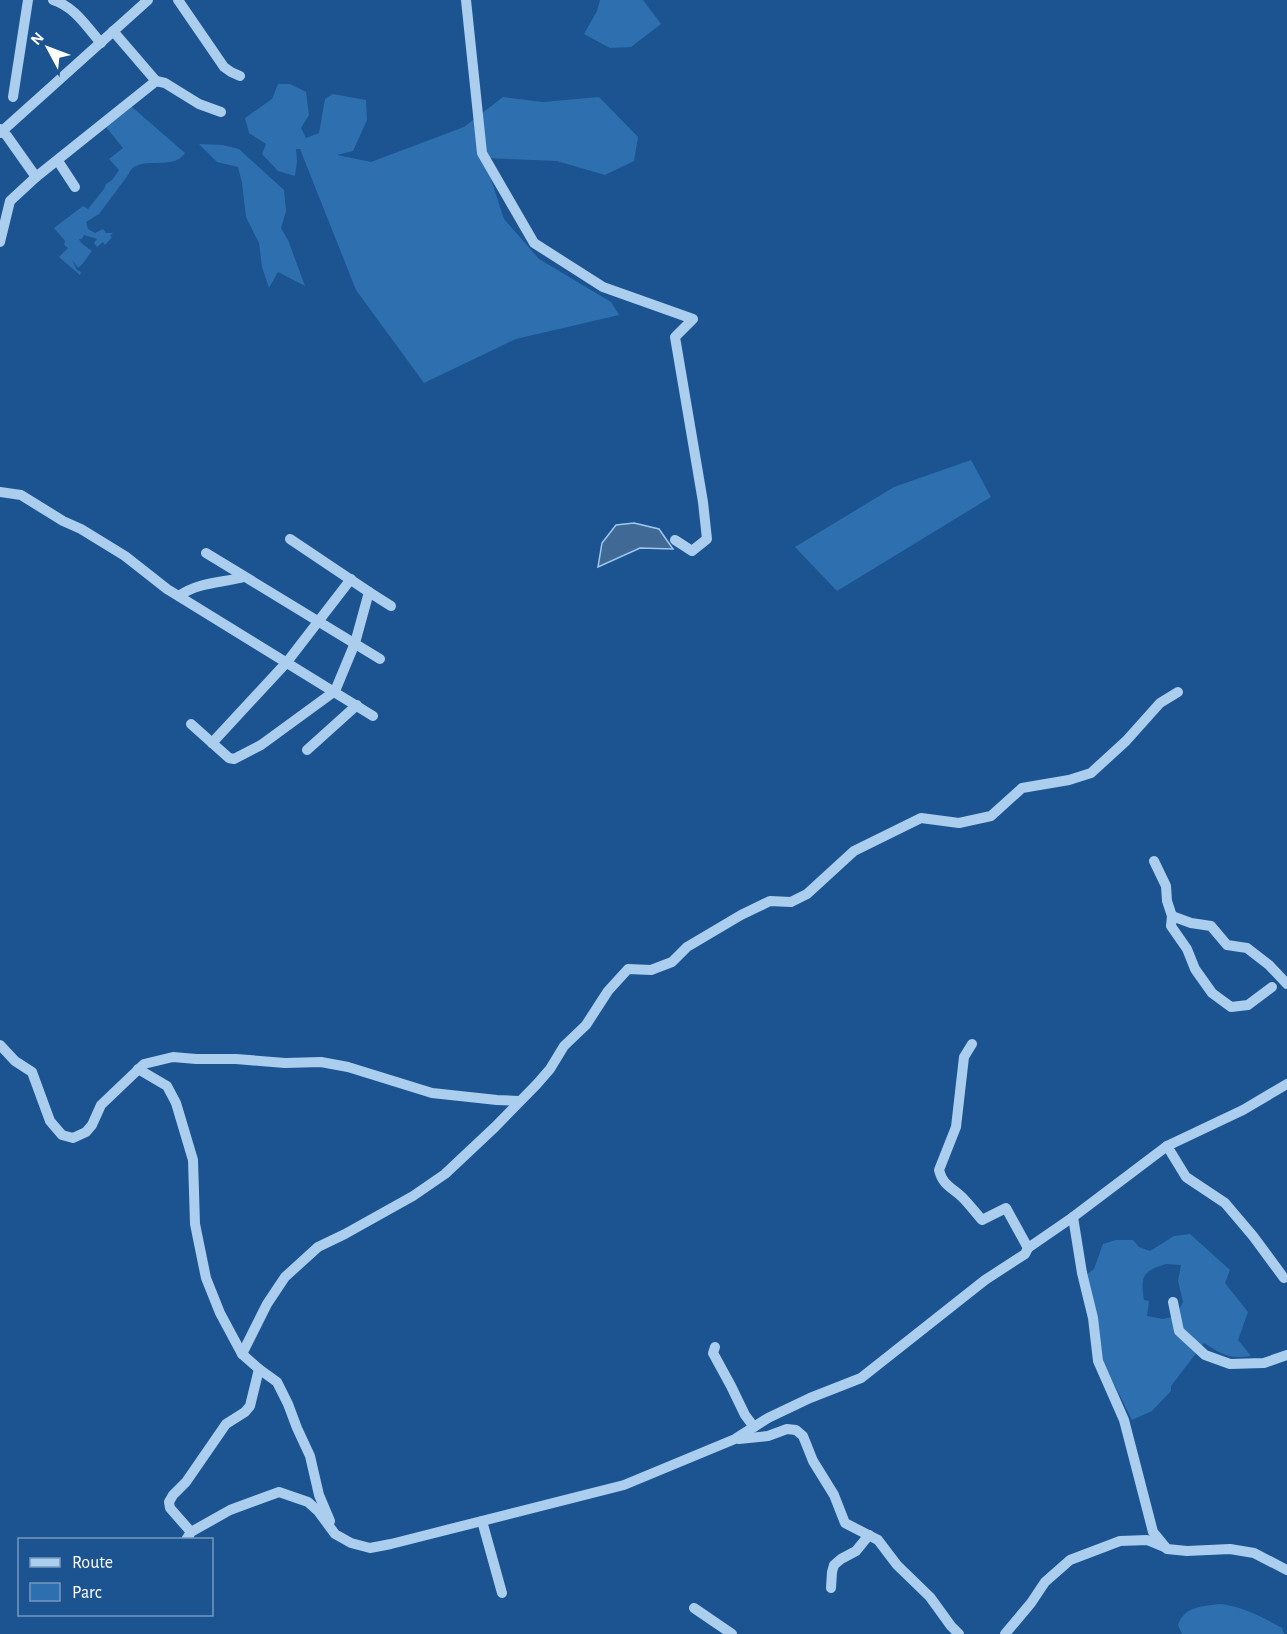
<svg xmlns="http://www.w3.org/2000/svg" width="1287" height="1634" font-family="'Alegreya Sans',sans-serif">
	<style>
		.green { fill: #2e6faf; fill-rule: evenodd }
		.water { fill: #406995; stroke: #9ec8f0; stroke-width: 1.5 }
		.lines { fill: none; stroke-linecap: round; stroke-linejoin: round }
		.minor { stroke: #abcdee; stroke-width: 10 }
	</style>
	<rect width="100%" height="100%" fill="#1b5491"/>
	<g class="green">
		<polygon points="600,0 643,0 661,24 631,47 610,48 584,34 597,11"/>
		<polygon points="278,84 290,84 306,92 309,115 301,128 306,138 319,133 325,99 333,94 366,100 367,120 353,151 337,155 371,162 464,127 503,97 543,102 599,97 638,137 634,161 605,175 557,161 484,158 504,219 539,259 611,302 619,315 516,339 424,383 356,290 300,149 296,149 297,161 295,176 278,171 262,154 266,144 249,133 245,118 272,99"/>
		<path d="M132,107L185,153C172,173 137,152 128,175L99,214L86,222L88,229L95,233L103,229L106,233H113L110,236L112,237L105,245L103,242L97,247L94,243L97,239L84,235L82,239H79L81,243L92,251C87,257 85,262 78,268L72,260L77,270L81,272L80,275L59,257L68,248L64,245L65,241L54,228L83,206L88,209L104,189L106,184L112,180L119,170L109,159L123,148L106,127Z"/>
		<polygon points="199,144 223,145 239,149 284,190 286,211 281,228 288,240 305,286 278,272 269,288 262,267 259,243 246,217 242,183 238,167 217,162"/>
		<polygon points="971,460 991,497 837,591 795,547 894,487"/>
		<path d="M1190,1234L1230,1270L1225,1283L1248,1312L1238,1340L1251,1356C1228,1359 1223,1355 1204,1343L1171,1386V1391L1152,1411L1132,1420L1103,1362L1087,1274L1094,1269L1103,1244L1116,1240H1133L1139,1247L1150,1251L1174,1236ZM1166,1264L1181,1265L1178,1281L1183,1302L1176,1316L1163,1319L1147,1316L1149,1301L1144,1300C1140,1276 1143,1271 1166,1264Z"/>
		<path d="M1221,1604C1244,1607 1262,1617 1282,1628L1284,1634H1182L1178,1625C1184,1606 1204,1606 1221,1604Z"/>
	</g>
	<polygon class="water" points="634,523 659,529 673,549 640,548 598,567 602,543 616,525"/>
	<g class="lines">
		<g class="minor">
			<path d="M53,0C75,7 86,26 101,43"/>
			<polyline points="178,0 224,67 231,72 240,76"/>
			<polyline points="466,0 482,153 534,243 603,287 693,319 675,337 703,502 707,539 692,551 675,540"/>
			<polyline points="113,31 156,81"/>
			<polyline points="13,97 28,0"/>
			<polyline points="0,129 7,136 36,177 156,81 165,83 199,104 221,112"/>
			<polyline points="0,133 148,0"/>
			<polyline points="58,161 75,187"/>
			<polyline points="0,242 10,201 36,177"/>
			<polyline points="0,492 21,495 63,521 81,529 125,556 167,589 373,716"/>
			<polyline points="206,553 380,659"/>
			<polyline points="369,592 391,606"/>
			<path d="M179,596C198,582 222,583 244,577"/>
			<polyline points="191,724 229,758 234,759 261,745 335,691 355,643 369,592 290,539"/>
			<polyline points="212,743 287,662 351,579"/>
			<polyline points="307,750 357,705"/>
			<polyline points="1154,861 1166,886 1167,901 1172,916 1191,923 1211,926 1227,945 1247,948 1269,965 1287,984"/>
			<polyline points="1172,916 1171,926 1187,949 1195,969 1212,993 1231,1007 1248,1005 1272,987"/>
			<path d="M972,1044L964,1057L956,1127L939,1170C943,1186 952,1187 962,1197C969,1204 975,1212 982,1220L1006,1208L1028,1248"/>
			<polyline points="0,1045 15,1061 32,1072 50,1121 62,1135 73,1138 86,1132 92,1125 101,1105 144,1064 173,1057 196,1059 236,1059 285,1063 321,1062 348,1067 432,1093 497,1100 519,1101"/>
			<polyline points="138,1069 167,1086 176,1103 193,1160 195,1224 206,1278 220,1313 242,1354 259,1369 277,1382 288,1404 297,1428 310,1456 319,1495 330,1521"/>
			<polyline points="1167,1146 1186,1177 1225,1203 1253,1236 1284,1278"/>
			<polyline points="1073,1217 1082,1273 1093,1318 1098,1361 1124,1420 1153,1532 1167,1549 1187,1551 1230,1549 1254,1553 1287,1570"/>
			<polyline points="1173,1302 1179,1331 1205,1355 1230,1364 1264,1363 1287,1355"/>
			<polyline points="715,1347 713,1353 731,1386 745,1415 754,1427"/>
			<polyline points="242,1354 267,1304 285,1277 318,1247 345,1234 413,1196 445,1174 495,1127 537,1084 550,1069 564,1046 586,1025 608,991 628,969 651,970 672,962 687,947 741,915 770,901 791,902 807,894 854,851 921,818 959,823 991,816 1022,788 1069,780 1091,773 1126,741 1160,703 1178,692"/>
			<polyline points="739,1439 768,1436 787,1429 796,1430 803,1436 813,1461 834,1495 845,1523 878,1540 897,1565 930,1597 951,1626 959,1634"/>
			<polyline points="482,1521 502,1593"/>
			<polyline points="191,1532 170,1508 169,1502 173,1495 186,1482 226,1424 245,1412 250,1406 259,1369"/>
			<polyline points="186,1540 191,1532 230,1510 279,1492 308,1502 318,1511 335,1534 351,1543 370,1548 391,1544 624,1485 735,1439 768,1418 810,1398 861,1378 985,1280 1025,1254 1028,1248 1073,1217 1167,1146 1243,1110 1287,1084"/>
			<polyline points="831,1588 832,1572 834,1565 841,1559 856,1551 869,1535"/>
			<polyline points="694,1608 732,1634"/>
			<polyline points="1005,1634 1031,1603 1045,1582 1070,1560 1120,1541 1147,1540 1164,1547"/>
		</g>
	</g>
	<rect x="18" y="1538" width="195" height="78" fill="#1b5491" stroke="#7698bd" stroke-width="1.5"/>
	<rect x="30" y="1558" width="30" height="9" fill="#abcdee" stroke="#7698bd" stroke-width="1.5"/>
	<text x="72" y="1568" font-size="18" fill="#ffffff">Route</text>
	<rect x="30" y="1583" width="30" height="18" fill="#2e6faf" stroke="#7698bd" stroke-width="1.5"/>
	<text x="72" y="1598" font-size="18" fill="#ffffff">Parc</text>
	<g transform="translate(48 48) rotate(311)" stroke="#1b5491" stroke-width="4.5" paint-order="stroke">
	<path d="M0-4.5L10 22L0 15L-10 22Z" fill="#ffffff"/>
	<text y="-9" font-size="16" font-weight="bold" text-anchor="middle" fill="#ffffff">N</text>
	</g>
</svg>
